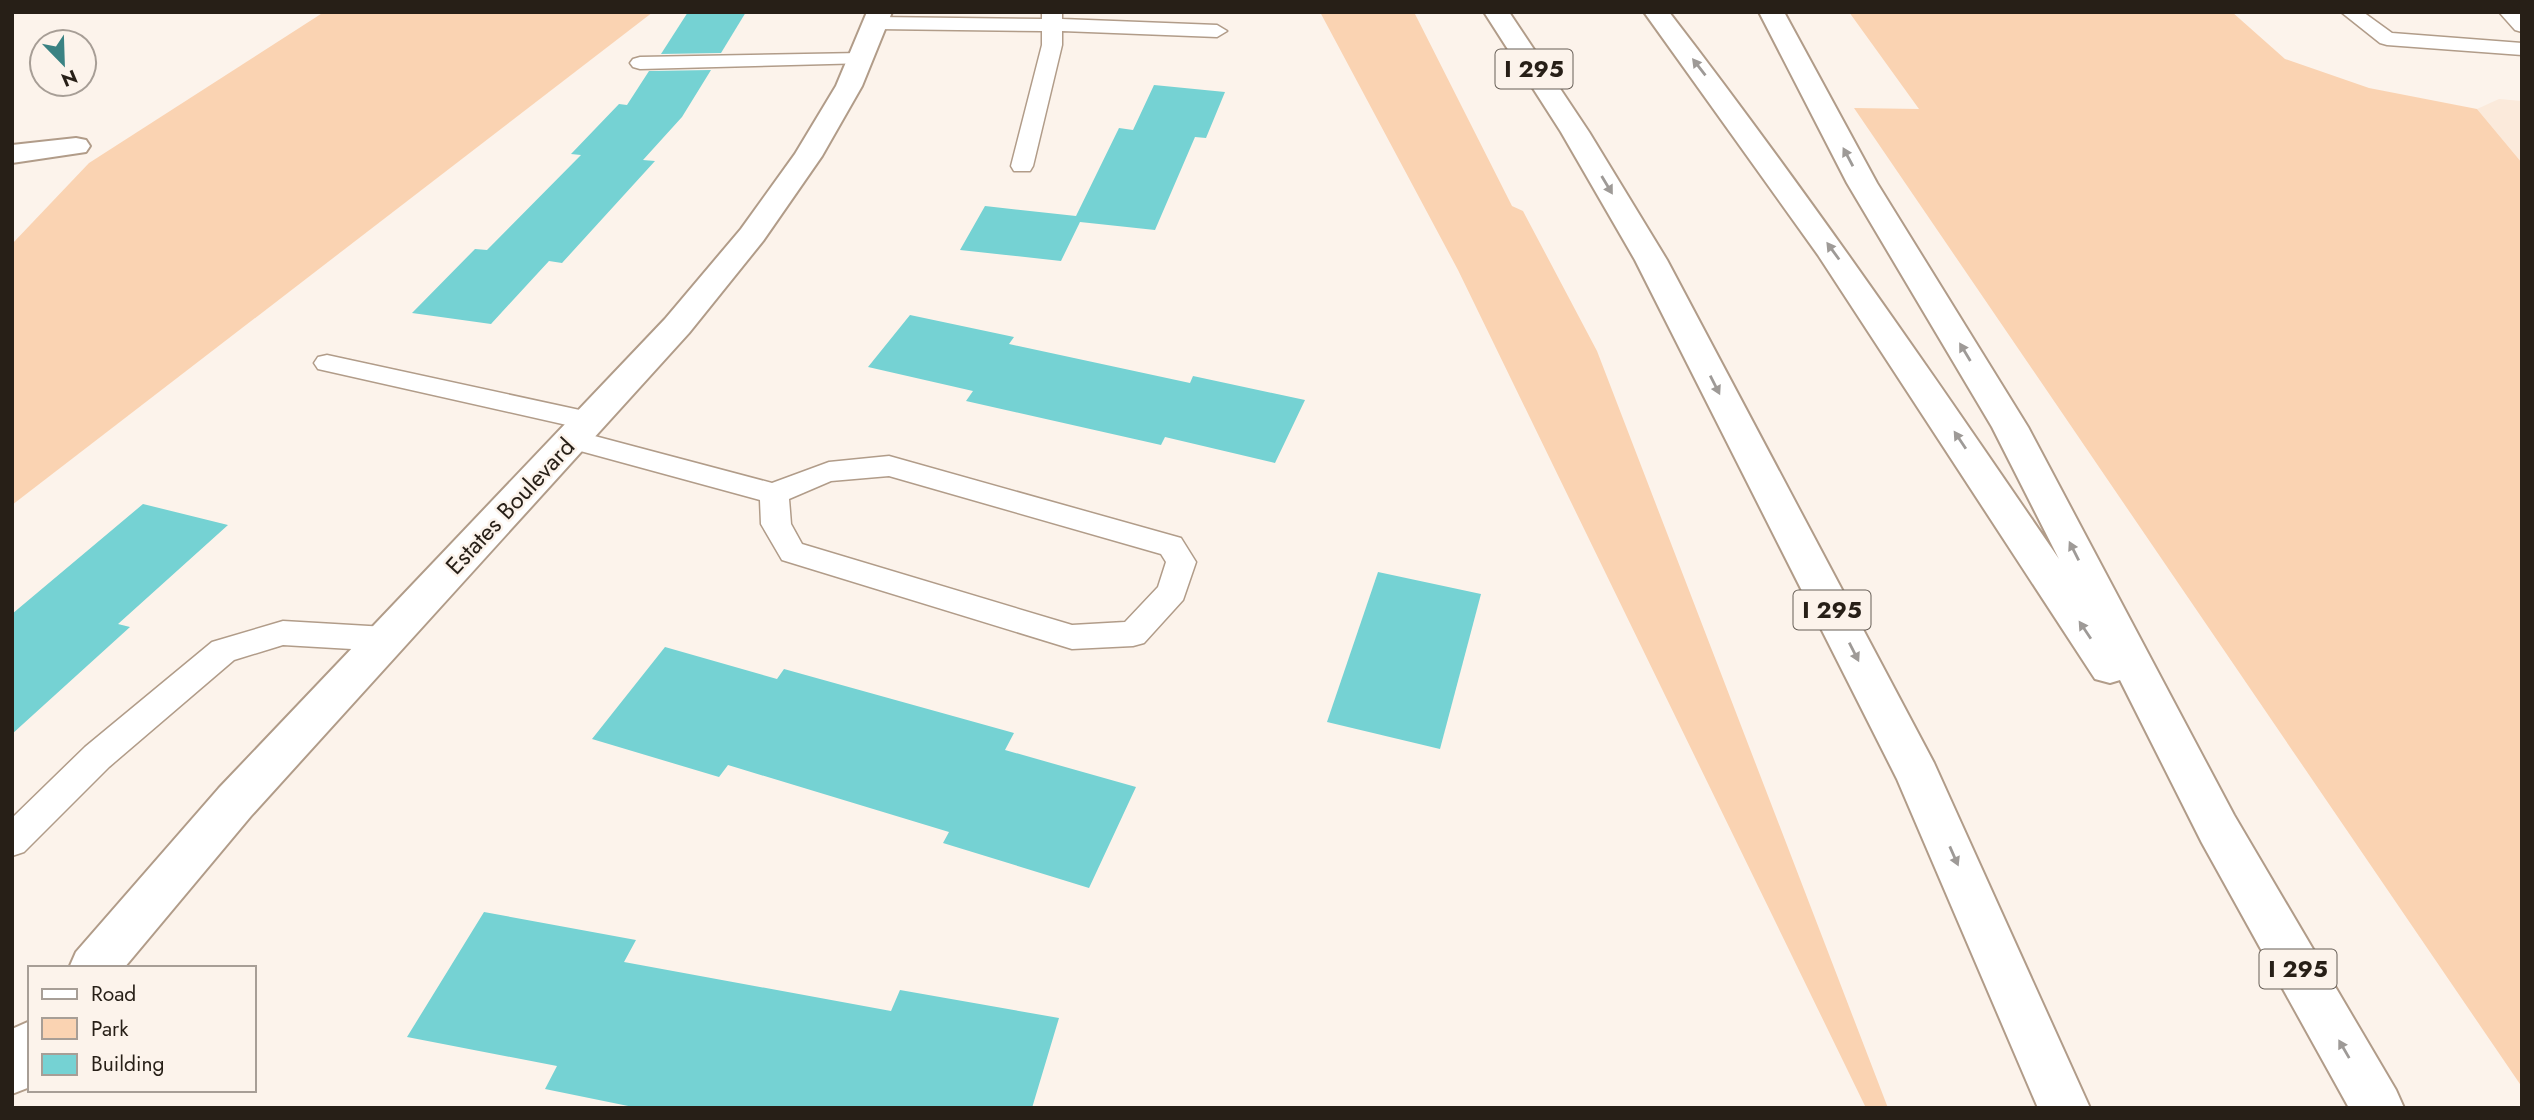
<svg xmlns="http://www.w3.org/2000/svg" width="2534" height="1120" font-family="Jost,sans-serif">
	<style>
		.built { fill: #fbeadb }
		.green { fill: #fad3b2 }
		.building { fill: #75d2d3 }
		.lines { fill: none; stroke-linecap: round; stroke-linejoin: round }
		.service-casing { stroke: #b19c89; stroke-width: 3 }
		.minor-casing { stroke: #b19c89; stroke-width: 4 }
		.motorway-casing { stroke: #b19c89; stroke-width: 4 }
		.service { fill: #fff; fill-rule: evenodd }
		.minor { fill: #fff; fill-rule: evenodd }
		.motorway { fill: #fff; fill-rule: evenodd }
		.oneway { fill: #9e9a97 }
		.labels { text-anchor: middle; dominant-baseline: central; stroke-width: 5; stroke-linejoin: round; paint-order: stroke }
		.shield { fill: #fcf3eb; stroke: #675f57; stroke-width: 2 }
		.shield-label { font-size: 23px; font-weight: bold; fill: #271f17 }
		.street-label { font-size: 24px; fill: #271f17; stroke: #fcf3eb }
	</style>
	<rect width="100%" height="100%" fill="#fcf3eb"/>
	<polygon class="built" points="2499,99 2522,101 2522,163 2477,109"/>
	<g class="green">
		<polygon points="324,12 653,12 12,505 12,244 89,163"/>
		<polygon points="1320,12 1414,12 1512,206 1523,211 1597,351 1888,1108 1866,1108 1458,270"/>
		<polygon points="1849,12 2232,12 2285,59 2369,88 2477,109 2522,163 2522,1087 1854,108 1919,109"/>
	</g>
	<g class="building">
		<polygon points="688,12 746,12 721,53 661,54"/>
		<polygon points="711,70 682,117 643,160 655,161 562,263 549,261 491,324 412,313 475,249 487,250 581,155 571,154 619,104 627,105 649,71"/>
		<polygon points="1154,85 1225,92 1206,138 1195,137 1155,230 1080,222 1061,261 960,250 985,206 1076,216 1119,128 1133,130"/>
		<polygon points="910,315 1014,337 1009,344 1190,383 1193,376 1305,400 1275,463 1165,437 1161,445 966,401 973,391 868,367"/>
		<polygon points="143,504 228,525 118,624 130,627 12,734 12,614"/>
		<polygon points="1378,572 1481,594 1440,749 1327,722"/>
		<polygon points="665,647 777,679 784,669 1014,733 1005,750 1136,787 1089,888 943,843 949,832 728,765 719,777 592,739"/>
		<polygon points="484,912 636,940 624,962 891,1011 900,990 1059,1018 1032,1108 638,1108 545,1089 557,1066 407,1037"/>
	</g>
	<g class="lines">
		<defs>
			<g id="service">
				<polygon points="1042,12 1062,12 1062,19 1217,25 1227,31 1217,37 1062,31 1062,45 1033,166 1030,171 1014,171 1011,166 1042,45 1042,31 877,29 867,23 877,17 1042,19"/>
				<polygon points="2341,12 2363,12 2392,33 2522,43 2522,55 2387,45 2380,43"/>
				<polygon points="2499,12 2519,12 2522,15 2522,32 2515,30"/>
				<polygon points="861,53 868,55 871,59 868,63 640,69 633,67 630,63 633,59 640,57"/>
				<polygon points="327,355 589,412 599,415 603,421 599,427 589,430 318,369 314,363 318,357"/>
				<path d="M572,430L772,483L829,462L889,456L1181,538L1196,562L1183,600L1144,643L1133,646L1072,649L782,560L761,524L760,500L562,446L558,439L562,432ZM889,476L1161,554L1166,562L1158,587L1125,622L1072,625L802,544L791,524L789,499L831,481Z"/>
				<polygon points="283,621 386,627 397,630 402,639 397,648 386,651 283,645 234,660 109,767 24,852 12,856 12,818 85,747 212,642"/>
			</g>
			<g id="minor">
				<polygon points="867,12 892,12 862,86 822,156 763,241 689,333 251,816 124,968 69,968 76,952 219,788 665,319 741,229 795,154 836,86"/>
				<polygon points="76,138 86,140 90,146 86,152 12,163 12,145"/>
				<polygon points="30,1021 30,1087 12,1094 12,1029"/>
			</g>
			<g id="motorway">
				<polygon points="1484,12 1509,12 1589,132 1667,260 1934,763 2090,1108 2038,1108 1897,779 1635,260 1561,132"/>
				<path d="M1644,12H1669C1806,190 1933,374 2059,559L1992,427L1847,183L1759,12H1784L1877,183L2028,427L2234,815L2396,1090L2404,1108H2349L2202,843L2120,680L2110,683L2095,679L1818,255Z"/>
			</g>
		</defs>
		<use href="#service" class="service-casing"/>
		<use href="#minor" class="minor-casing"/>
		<use href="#motorway" class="motorway-casing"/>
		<use href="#service" class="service"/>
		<use href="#minor" class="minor"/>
		<use href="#motorway" class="motorway"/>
	</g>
	<defs><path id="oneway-solid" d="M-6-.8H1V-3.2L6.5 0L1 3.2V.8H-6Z" transform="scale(1.75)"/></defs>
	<g class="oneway">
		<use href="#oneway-solid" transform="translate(1699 67) rotate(-128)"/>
		<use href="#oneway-solid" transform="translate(1848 157) rotate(-118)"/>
		<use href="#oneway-solid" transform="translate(1607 185) rotate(59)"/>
		<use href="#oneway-solid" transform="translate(1833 251) rotate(-126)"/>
		<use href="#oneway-solid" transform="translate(1965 352) rotate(-121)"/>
		<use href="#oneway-solid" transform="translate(1715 385) rotate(63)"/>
		<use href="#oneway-solid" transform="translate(1960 440) rotate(-124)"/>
		<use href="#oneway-solid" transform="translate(2074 551) rotate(-117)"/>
		<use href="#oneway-solid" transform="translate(2085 630) rotate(-124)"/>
		<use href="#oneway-solid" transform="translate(1854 652) rotate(63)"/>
		<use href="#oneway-solid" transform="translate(1954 856) rotate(66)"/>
		<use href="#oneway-solid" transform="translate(2344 1049) rotate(-120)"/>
	</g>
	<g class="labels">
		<g class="shield">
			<rect x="1495.5" y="49.5" width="77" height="39" rx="5"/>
			<rect x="1793.5" y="590.5" width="77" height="39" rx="5"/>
			<rect x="2259.5" y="949.5" width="77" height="39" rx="5"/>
		</g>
		<g class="shield-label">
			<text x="1534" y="69">I 295</text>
			<text x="1832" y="610">I 295</text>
			<text x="2298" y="969">I 295</text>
		</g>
		<g class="street-label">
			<text transform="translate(510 506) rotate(-47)">Estates Boulevard</text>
		</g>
	</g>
	<rect width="2534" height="1120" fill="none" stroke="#271f17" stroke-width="28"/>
	<rect x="28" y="966" width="228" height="126" fill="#fcf3eb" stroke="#a79e96" stroke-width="2"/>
	<rect x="42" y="989" width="35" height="10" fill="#ffffff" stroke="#a79e96" stroke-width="2"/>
	<text x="91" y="1001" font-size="21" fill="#271f17">Road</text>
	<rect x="42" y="1018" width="35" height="21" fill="#fad3b2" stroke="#a79e96" stroke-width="2"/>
	<text x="91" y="1036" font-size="21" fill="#271f17">Park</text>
	<rect x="42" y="1054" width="35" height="21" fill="#75d2d3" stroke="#a79e96" stroke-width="2"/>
	<text x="91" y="1071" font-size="21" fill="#271f17">Building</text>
	<g transform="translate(63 63) rotate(157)"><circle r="33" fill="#fcf3eb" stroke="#a79e96" stroke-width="2"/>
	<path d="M0-5L12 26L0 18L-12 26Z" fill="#3a8283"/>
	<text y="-10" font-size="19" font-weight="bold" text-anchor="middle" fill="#271f17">N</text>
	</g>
</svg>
